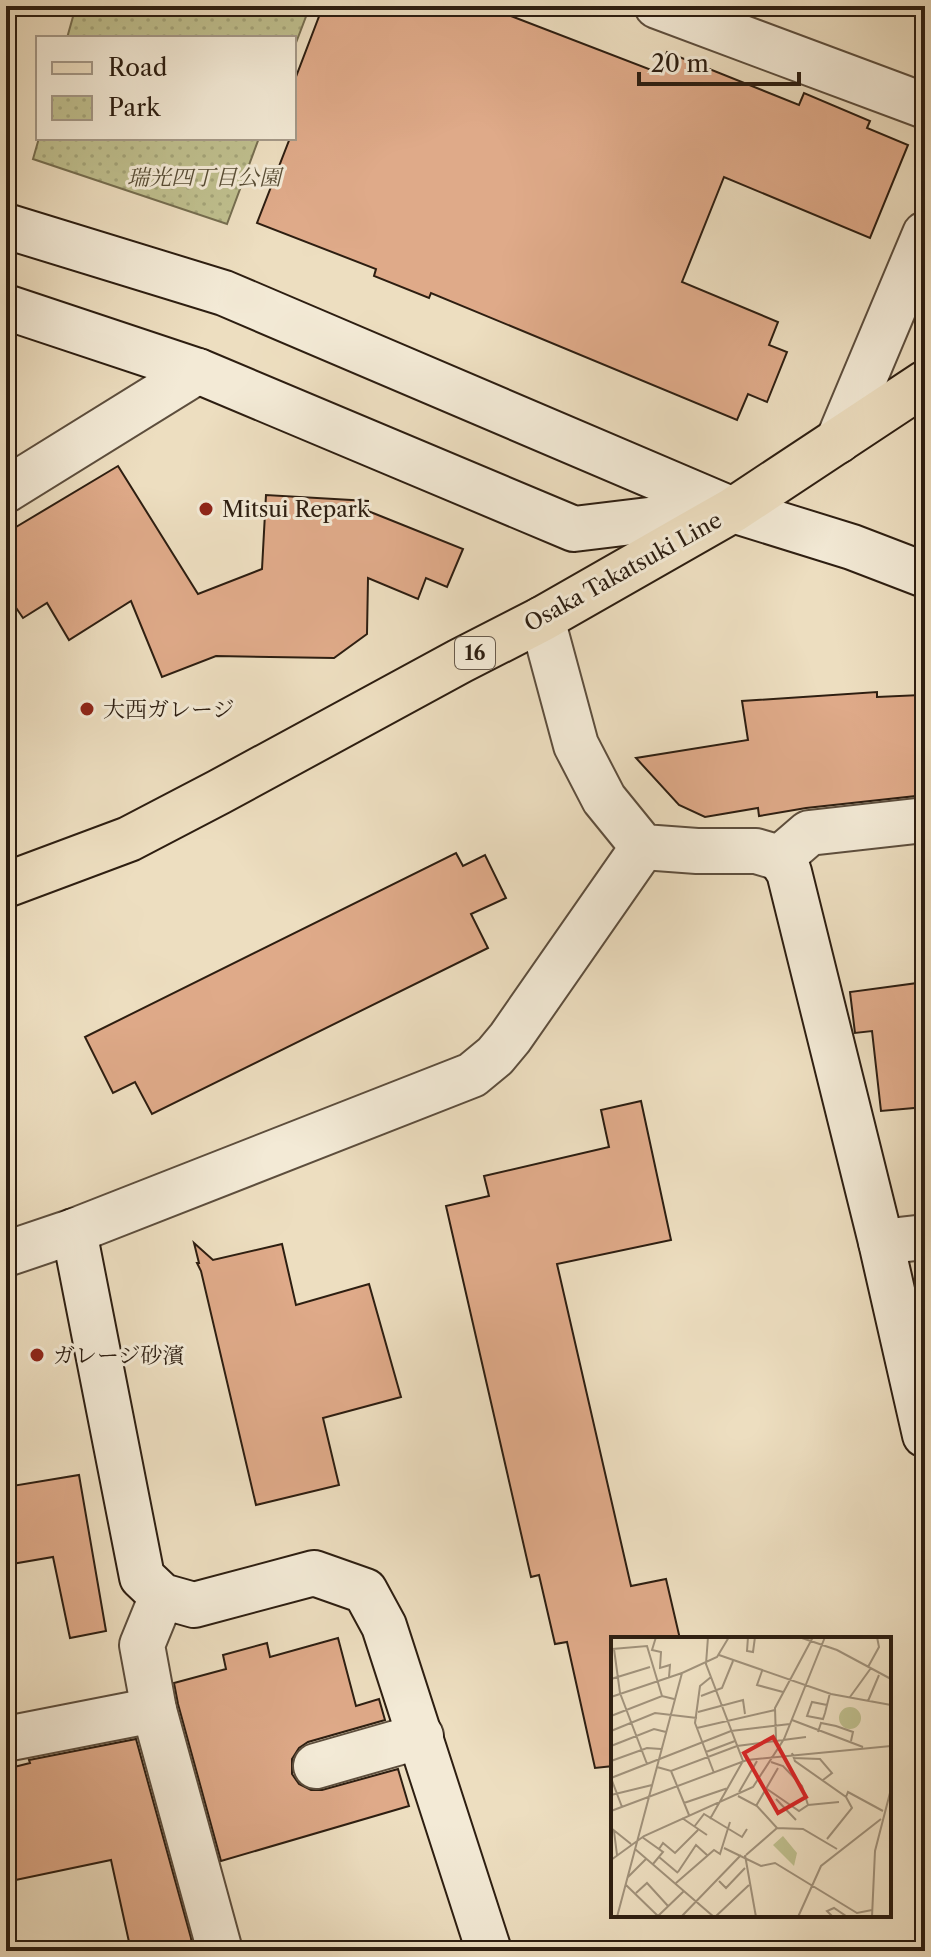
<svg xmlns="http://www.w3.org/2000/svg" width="931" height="1957" font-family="'Libre Caslon Text','Noto Serif JP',serif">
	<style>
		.park { fill: url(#park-dots); stroke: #766e50; stroke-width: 2 }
		.building { fill: #dfaa89; stroke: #2d1e11; stroke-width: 2 }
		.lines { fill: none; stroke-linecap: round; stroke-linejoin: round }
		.street-casing { stroke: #5d4e3d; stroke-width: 48 }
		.secondary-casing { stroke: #2d1e11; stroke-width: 48 }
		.primary-casing { stroke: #2d1e11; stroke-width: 48 }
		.street { stroke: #f3ead6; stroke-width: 44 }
		.secondary { stroke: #f3ead6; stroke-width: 44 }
		.primary { stroke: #eddec0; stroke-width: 44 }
		.poi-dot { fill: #8f2418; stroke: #f3ead6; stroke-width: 3 }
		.labels { text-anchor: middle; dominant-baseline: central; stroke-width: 6; stroke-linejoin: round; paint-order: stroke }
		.shield { fill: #f3ead6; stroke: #685b4c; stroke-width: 2 }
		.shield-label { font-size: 20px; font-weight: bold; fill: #2d1e11 }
		.park-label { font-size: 22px; font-style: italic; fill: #594e36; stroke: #f3ead6 }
		.poi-label { font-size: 22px; fill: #2d1e11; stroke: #f3ead6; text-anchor: start }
		.street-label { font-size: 22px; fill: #2d1e11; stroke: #f3ead6 }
		.inset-road { fill: none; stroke: #a0917a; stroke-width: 2 }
		.view { fill: #d62828; fill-opacity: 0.15; stroke: #d62828; stroke-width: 4 }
		.inset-edge { fill: none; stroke: #2d1e11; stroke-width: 4 }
	</style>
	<defs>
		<pattern id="park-dots" width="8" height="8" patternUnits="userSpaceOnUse" patternTransform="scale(2)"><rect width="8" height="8" fill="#bfbf8e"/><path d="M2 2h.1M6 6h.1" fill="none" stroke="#a4a479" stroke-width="1.8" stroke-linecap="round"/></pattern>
	</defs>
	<rect width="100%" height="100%" fill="#eddec0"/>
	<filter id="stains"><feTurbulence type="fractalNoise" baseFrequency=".0025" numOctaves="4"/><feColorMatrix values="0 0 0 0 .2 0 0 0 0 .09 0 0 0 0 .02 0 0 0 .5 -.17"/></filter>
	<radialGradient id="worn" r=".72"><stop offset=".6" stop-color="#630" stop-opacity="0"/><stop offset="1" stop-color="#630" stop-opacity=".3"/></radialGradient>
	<g class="park">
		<polygon points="76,6 310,6 294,48 294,38 67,38"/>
		<polygon points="39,138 259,138 227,224 33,159"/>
	</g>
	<g class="building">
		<polygon points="323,6 485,6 659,73 667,52 799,105 804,93 870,121 867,128 908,145 870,238 724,177 682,282 778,322 769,345 787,352 767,402 748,394 737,420 431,293 429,298 374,276 376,269 257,223 290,138 294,138 294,82"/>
		<polygon points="118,466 198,594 262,569 266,495 368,501 368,511 463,549 447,587 426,578 418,599 368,578 367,634 334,658 216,656 162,677 131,601 69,640 47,603 23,618 6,593 6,533"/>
		<polygon points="877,692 877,697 921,695 925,752 925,795 806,808 759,816 758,808 705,817 679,805 636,758 748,740 742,701"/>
		<polygon points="456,853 463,866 485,855 506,898 471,914 488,948 152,1114 135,1082 113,1093 85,1037"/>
		<polygon points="925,982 925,1107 881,1111 872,1031 855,1033 850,992"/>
		<polygon points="641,1101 671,1240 557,1264 631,1586 666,1579 680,1639 613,1639 613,1766 595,1768 567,1642 555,1644 539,1575 531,1577 446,1206 489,1196 484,1176 609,1147 601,1110"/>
		<polygon points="194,1243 213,1260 282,1244 296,1305 369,1284 401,1397 323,1418 339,1485 256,1505 201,1271 197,1263 199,1263"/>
		<polygon points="79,1475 106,1631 70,1638 53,1557 6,1565 6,1487"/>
		<polygon points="338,1638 356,1706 379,1699 385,1720 308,1742 299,1748 292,1759 292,1774 299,1784 311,1790 322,1790 398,1769 409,1806 221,1861 178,1704 174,1683 226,1669 223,1655 267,1643 270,1657"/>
		<polygon points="136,1739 191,1938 193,1951 131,1951 111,1860 6,1882 6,1769 30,1763 29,1760"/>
	</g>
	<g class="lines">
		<defs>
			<g id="street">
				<polyline points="657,6 925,106"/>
				<polyline points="838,441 925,234"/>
				<polyline points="6,490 198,371"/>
				<polyline points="542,619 576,745 604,799 643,847 697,851 756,851 780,858 809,833 925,820"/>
				<polyline points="881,1242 925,1237"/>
				<polyline points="6,1254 74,1231 472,1075 495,1056 510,1038 643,847"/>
				<polyline points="162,1596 142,1645 154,1710 220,1951"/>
				<polyline points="6,1739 154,1710"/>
				<polyline points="316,1766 421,1736"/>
			</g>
			<g id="secondary">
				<polyline points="6,226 224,293 733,510 852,547 925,575"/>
				<polyline points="6,307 198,371 574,529 731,510"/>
				<polyline points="780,858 789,872 881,1242 925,1435"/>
				<polyline points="74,1231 142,1577 162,1596 194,1605 314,1573 365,1591 384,1626 489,1951"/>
			</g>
			<polyline id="primary" points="6,885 129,839 219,792 460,661 542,619 733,510 925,383"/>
		</defs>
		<use href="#street" class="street-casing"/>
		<use href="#secondary" class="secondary-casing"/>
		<use href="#primary" class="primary-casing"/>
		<use href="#street" class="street"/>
		<use href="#secondary" class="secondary"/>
		<use href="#primary" class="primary"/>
	</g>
	<g class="poi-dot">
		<circle cx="206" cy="509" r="8"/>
		<circle cx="87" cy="709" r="8"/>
		<circle cx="37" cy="1355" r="8"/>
	</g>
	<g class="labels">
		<rect class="shield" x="455" y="637" width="40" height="32" rx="6"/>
		<g class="shield-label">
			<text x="475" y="653">16</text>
		</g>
		<g class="park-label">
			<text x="204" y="177">瑞光四丁目公園</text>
		</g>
		<g class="poi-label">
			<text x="222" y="509">Mitsui Repark</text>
			<text x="103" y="709">大西ガレージ</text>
			<text x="53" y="1355">ガレージ砂濱</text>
		</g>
		<g class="street-label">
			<text transform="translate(623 572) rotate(-29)">Osaka Takatsuki Line</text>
		</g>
	</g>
	<g transform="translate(611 1637)">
		<rect width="280" height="280" fill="#eddec0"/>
		<path d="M228 81a11 11 0 1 1 22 0a11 11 0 1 1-22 0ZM172,199L186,216L183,229L162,208Z" fill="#bfbf8e"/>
		<path class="inset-road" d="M45,0L41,13L50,15L49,31L59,28L58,40M97,0L95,27L132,124L99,182M137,0L136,14L142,15L144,0M188,0L226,13L280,42M1,12L36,9L51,59M3,12L9,56L36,127M108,18L220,57L280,68M257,30L268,10L266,0M151,34L146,48L172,55M100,40L89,49L84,86L103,136M0,42L39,30M90,59L111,51L122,24M0,60L71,36M239,60L260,31M257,64L268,38M216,68L201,65L196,79L212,82L214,76L219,56M87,75L132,63L134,77M0,79L51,59L63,62M181,83L252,110M86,91L164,73M0,94L44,76L86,81M207,95L210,86L225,89L242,95L240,104M165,103L164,71L202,0M0,109L43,92L55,95M95,115L124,104M181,116L184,124L235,160L241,171L216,202M182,121L209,122L221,136L212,143M0,124L36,111L50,112M46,130L60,134L126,109L195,100M60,134L78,178M0,141L120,94L179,87M0,141L11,170M156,152L188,174L197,168L191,149L172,129L160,125M128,155L146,124M0,158L41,148M127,159L146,169L166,191L192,192L226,212M235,160L237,155L272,174M165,162L185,183M73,166L117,151M197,168L228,165M145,169L167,131M0,174L136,123L280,109M71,181L96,198M83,190L93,177L131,200L136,192M0,191L20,207M3,194L6,218M31,200L52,215L42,227M113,211L150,229L164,226L246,276L261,273M24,212L103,280M48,212L52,206L64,216L87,193M134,218L145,280M135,218L166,191M48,220L67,236M0,223L33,199L142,150L173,102L214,0M67,235L85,208L96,218M17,240L35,222M108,244L115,251L134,231M65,246L103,213L109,217L119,185M15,248L48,280M25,256L36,246L57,269M47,279L73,254M6,280L71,36L106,20L118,0M70,280L130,218M104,280L138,248M187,280L210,229L270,182M222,280L216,274L223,271L235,279M261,280L264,214L280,152"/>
		<path class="view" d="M162,100L195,160L167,176L133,116Z"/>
		<rect width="280" height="280" class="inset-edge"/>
	</g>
	<rect width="931" height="1957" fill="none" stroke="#eddec0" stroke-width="32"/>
	<rect x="8" y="8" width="915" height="1941" fill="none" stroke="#2d1e11" stroke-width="4"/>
	<rect x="16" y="16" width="899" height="1925" fill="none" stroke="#2d1e11" stroke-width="2"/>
	<rect x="36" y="36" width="260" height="104" fill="#f3ead6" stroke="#a49887" stroke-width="2"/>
	<rect x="52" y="62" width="40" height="12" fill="#eddec0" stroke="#a49887" stroke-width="2"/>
	<text x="108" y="76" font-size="24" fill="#2d1e11">Road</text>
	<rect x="52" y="96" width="40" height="24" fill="url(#park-dots)" stroke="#a49887" stroke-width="2"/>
	<text x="108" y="116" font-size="24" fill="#2d1e11">Park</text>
	<path d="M639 72v12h160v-12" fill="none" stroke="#2d1e11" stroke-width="4"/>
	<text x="651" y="72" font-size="24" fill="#2d1e11" stroke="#f3ead6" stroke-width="6" paint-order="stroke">20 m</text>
	<rect width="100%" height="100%" filter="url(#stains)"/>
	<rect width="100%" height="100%" fill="url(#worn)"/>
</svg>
